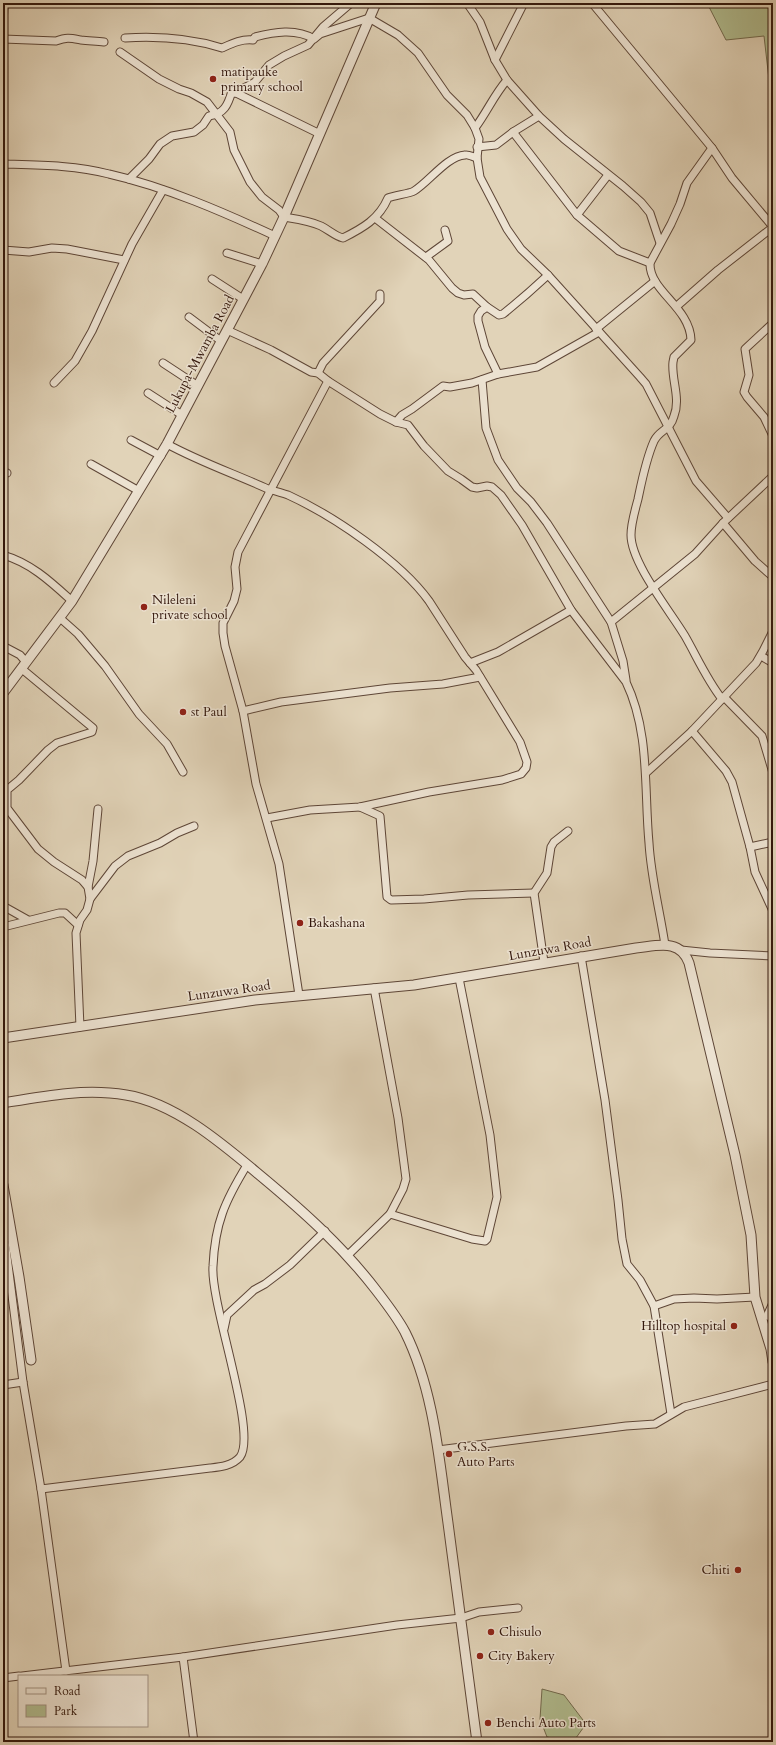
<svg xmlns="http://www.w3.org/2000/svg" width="776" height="1745" font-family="Cardo,serif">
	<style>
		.green { fill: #b1bd90; stroke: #726a4e }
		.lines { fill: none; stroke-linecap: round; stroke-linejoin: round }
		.minor-casing { stroke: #5e4637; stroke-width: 9 }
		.tertiary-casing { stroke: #5e4637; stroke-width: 11 }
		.minor { stroke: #ece2d1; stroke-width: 7 }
		.tertiary { stroke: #ece2d1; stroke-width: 9 }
		.poi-dot { fill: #8f2418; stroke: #ece2d1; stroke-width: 1.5 }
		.labels { text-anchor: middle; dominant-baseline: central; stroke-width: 3; stroke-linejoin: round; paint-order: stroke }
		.poi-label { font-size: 13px; fill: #33170c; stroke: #ece2d1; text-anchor: start }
		.street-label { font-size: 13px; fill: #33170c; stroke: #ece2d1 }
	</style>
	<rect width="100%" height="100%" fill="#e1d3b8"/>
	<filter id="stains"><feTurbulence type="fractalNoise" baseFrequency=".005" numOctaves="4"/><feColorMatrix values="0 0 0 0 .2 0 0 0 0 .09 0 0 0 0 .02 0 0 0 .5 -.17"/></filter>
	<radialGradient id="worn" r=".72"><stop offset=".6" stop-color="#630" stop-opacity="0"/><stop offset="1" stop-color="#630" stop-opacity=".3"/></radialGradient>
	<g class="green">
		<polygon points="707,3 773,3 773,100 771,97 764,36 726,40"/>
		<polygon points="542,1689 564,1695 586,1724 573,1742 547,1737 540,1719"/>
	</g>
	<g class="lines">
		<defs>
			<g id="minor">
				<polyline points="467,3 480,22 495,60 507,80 539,116 564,139 623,186 641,202 650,213 660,243"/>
				<polyline points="592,3 689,120 712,148 732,178 773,227 718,270 677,306"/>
				<polyline points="3,28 4,3"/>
				<path d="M125,38C158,36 190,38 222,48C233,43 241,39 253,40L255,37C274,32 296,28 314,39L320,34L369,18L398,35L418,53L447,95L467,115L475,128L479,139L477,158L480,177L507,229L521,249L548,275L640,377L646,384L696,481L728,518"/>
				<path d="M3,39L56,41C67,37 70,38 81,40C89,41 97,41 104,42"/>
				<path d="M120,52L159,79L179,89L191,93L207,102L230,132L234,150L250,182L262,197L279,210L284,217C297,219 310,221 321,226C329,230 335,236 343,238C363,228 379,219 388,198C395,195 409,194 414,191C429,182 447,156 465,155C468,154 473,157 477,158"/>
				<polyline points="495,60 524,3"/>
				<polyline points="235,93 255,82 269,65 284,56 308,45 323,27 351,3"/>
				<path d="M475,128C487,112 494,95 507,80"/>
				<polyline points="513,132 577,215 619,251 650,263"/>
				<polyline points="477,147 496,145 513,132 539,116"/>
				<path d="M712,148L687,183L680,204L671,224L650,263C649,291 690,307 691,340L674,357L673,362C671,379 681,398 674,416C670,431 660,429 654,441C646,459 642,480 638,499C635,511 631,523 631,535C631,563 670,611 685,636C697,657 707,680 722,699"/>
				<path d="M3,164C38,165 75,165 109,174C166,187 223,212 275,236"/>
				<path d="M129,179L149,159L160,144L172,136L194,132L203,125L209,116C224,114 228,105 232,91L320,134"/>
				<polyline points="577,215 608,175"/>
				<path d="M375,218L429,260L452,288L458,293L464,295L473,294L487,307L499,315L503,314C518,302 533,289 548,275"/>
				<polyline points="3,250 29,252 52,248 67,249 124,260"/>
				<polyline points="227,253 262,264"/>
				<polyline points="426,257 448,241 445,230"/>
				<polyline points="212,279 243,299"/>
				<polyline points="487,307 481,311 478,316 478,321 485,347 498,374"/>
				<polyline points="189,317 221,341"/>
				<polyline points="773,323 745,349 749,375 744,392 747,397 764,417 773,436"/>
				<polyline points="596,329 655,281"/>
				<path d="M227,330L271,350L311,372L318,373L328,381L380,414L396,422L408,425L424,446L448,471L461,479L472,487L477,488L487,486L492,487L501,495L522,525L571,610L626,682C650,732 644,789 649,843C651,878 660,911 665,945"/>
				<polyline points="163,363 198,386"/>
				<polyline points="318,373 323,363 380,301 380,294"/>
				<polyline points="482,380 486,428 498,460 517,488 531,502 547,523 611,622 623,661 626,680"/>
				<polyline points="54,383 75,361 92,331 132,244 163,190"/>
				<polyline points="148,393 182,415"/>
				<polyline points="396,422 402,415 412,409 443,386 450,387 472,383 498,374 537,367 599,332"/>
				<polyline points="131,440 161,456"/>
				<path d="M167,444C200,462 235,474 268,489C275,491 282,493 288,495C334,516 400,561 429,601L465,657L476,670L520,742L527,762L526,768L521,774L502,780L429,792L360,807L310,810L267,818"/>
				<polyline points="91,464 139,491"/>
				<polyline points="3,473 7,473"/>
				<polyline points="723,523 755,561 773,577"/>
				<path d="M3,555C31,563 51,582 72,601"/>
				<polyline points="60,618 78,634 105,666 139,714 167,744 183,772"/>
				<polyline points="611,622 695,554 723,523 773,476"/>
				<polyline points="3,646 20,655 26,662"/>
				<polyline points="761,656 773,663"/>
				<polyline points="470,663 498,652 571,610"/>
				<polyline points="22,669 93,728 92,732 57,743 48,750 19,780 7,790 7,808 38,849 54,862 82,880 88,887 90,899 87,910 80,920 76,933 80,1027"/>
				<polyline points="724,697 762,736 773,773"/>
				<polyline points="243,711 281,702 390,688 443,684 480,677"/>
				<polyline points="692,731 726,771 732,782 750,847 755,872 773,911"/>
				<polyline points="646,773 692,731 756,663 763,651 773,631"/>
				<polyline points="360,807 380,816 387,897 391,900 424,899 468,895 534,893"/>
				<polyline points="750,847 773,842"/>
				<polyline points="88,887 93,861 98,809"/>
				<polyline points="90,899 115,866 128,856 160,843 177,833 194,826"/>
				<polyline points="3,906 28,920"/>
				<polyline points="3,927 59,913 65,913 78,925"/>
				<polyline points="681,950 710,953 773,956"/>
				<polyline points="581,956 605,1100 618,1200 622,1239 627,1264 640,1280 654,1306 671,1414"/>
				<polyline points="544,962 534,893 547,873 551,847 554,842 568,831"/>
				<polyline points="299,995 279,864 256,784 243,711 225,646 223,633 223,623 234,601 237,589 235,567 238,552 328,381"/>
				<polyline points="390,1214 472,1239 485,1241 487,1239 497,1197 490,1135 459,978"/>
				<polyline points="3,1225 23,1382 41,1489 66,1671"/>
				<polyline points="348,1255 390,1214 403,1189 406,1179 398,1118 374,988"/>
				<polyline points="654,1306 674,1299 694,1298 717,1299 755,1297"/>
				<polyline points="767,1316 773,1303"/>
				<polyline points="224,1329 227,1315 254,1290 265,1284 290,1265 325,1231"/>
				<polyline points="3,1385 23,1382"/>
				<polyline points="438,1450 626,1426 655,1424 684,1407 773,1384"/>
				<path d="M41,1489L210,1468C220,1467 232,1466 240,1457C258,1433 210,1304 213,1266C215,1223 225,1201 247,1165"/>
				<polyline points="183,1657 194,1742"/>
				<polyline points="22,1676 183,1657 397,1625 461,1618 479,1612 518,1608"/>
				<polyline points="3,1678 19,1676"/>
			</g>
			<g id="tertiary">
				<polyline points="3,693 72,601 167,444 262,264 284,217 376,3"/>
				<path d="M3,1038L255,1000L414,985L636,948C657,946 680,938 689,963L735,1155L751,1235L755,1297L771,1349L773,1362"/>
				<path d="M3,1103C44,1096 85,1088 126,1095C176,1103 225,1146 262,1177C304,1212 343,1247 376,1290C386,1303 397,1317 405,1332C434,1390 439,1459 448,1523C458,1596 467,1669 477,1742"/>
				<polyline points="3,1185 19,1277 31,1360"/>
			</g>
		</defs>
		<use href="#minor" class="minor-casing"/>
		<use href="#tertiary" class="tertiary-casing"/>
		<use href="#minor" class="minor"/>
		<use href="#tertiary" class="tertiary"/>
	</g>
	<g class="poi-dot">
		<circle cx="213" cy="79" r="4"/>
		<circle cx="144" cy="607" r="4"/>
		<circle cx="183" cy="712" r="4"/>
		<circle cx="300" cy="923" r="4"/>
		<circle cx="734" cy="1326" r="4"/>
		<circle cx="449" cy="1454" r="4"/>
		<circle cx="738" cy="1570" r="4"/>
		<circle cx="491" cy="1632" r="4"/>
		<circle cx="480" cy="1656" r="4"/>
		<circle cx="488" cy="1723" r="4"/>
	</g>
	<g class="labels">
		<g class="poi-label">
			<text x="221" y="72">matipauke<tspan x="221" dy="15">primary school</tspan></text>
			<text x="152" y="600">Nileleni<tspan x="152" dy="15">private school</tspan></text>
			<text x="191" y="712">st Paul</text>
			<text x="308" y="923">Bakashana</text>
			<text x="726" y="1326" text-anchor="end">Hilltop hospital</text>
			<text x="457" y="1447">G.S.S.<tspan x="457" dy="15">Auto Parts</tspan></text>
			<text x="730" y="1570" text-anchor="end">Chiti</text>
			<text x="499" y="1632">Chisulo</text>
			<text x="488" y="1656">City Bakery</text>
			<text x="496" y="1723">Benchi Auto Parts</text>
		</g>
		<g class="street-label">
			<text transform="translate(200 354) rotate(-62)">Lukupa-Mwamba Road</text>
			<text transform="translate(550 949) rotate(-10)">Lunzuwa Road</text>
			<text transform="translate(229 991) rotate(-8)">Lunzuwa Road</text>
		</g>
	</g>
	<rect width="776" height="1745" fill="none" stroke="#e1d3b8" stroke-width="16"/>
	<rect x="4" y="4" width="768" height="1737" fill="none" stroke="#33170c" stroke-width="2"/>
	<rect x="8" y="8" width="760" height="1729" fill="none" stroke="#33170c"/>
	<rect x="18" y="1675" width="130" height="52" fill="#ece2d1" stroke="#a29182"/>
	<rect x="26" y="1688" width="20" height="6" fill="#ece2d1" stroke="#a29182"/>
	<text x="54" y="1695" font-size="12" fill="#33170c">Road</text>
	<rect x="26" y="1705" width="20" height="12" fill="#b1bd90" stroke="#a29182"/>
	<text x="54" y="1715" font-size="12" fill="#33170c">Park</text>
	<rect width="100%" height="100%" filter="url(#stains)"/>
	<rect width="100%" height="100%" fill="url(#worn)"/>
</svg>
